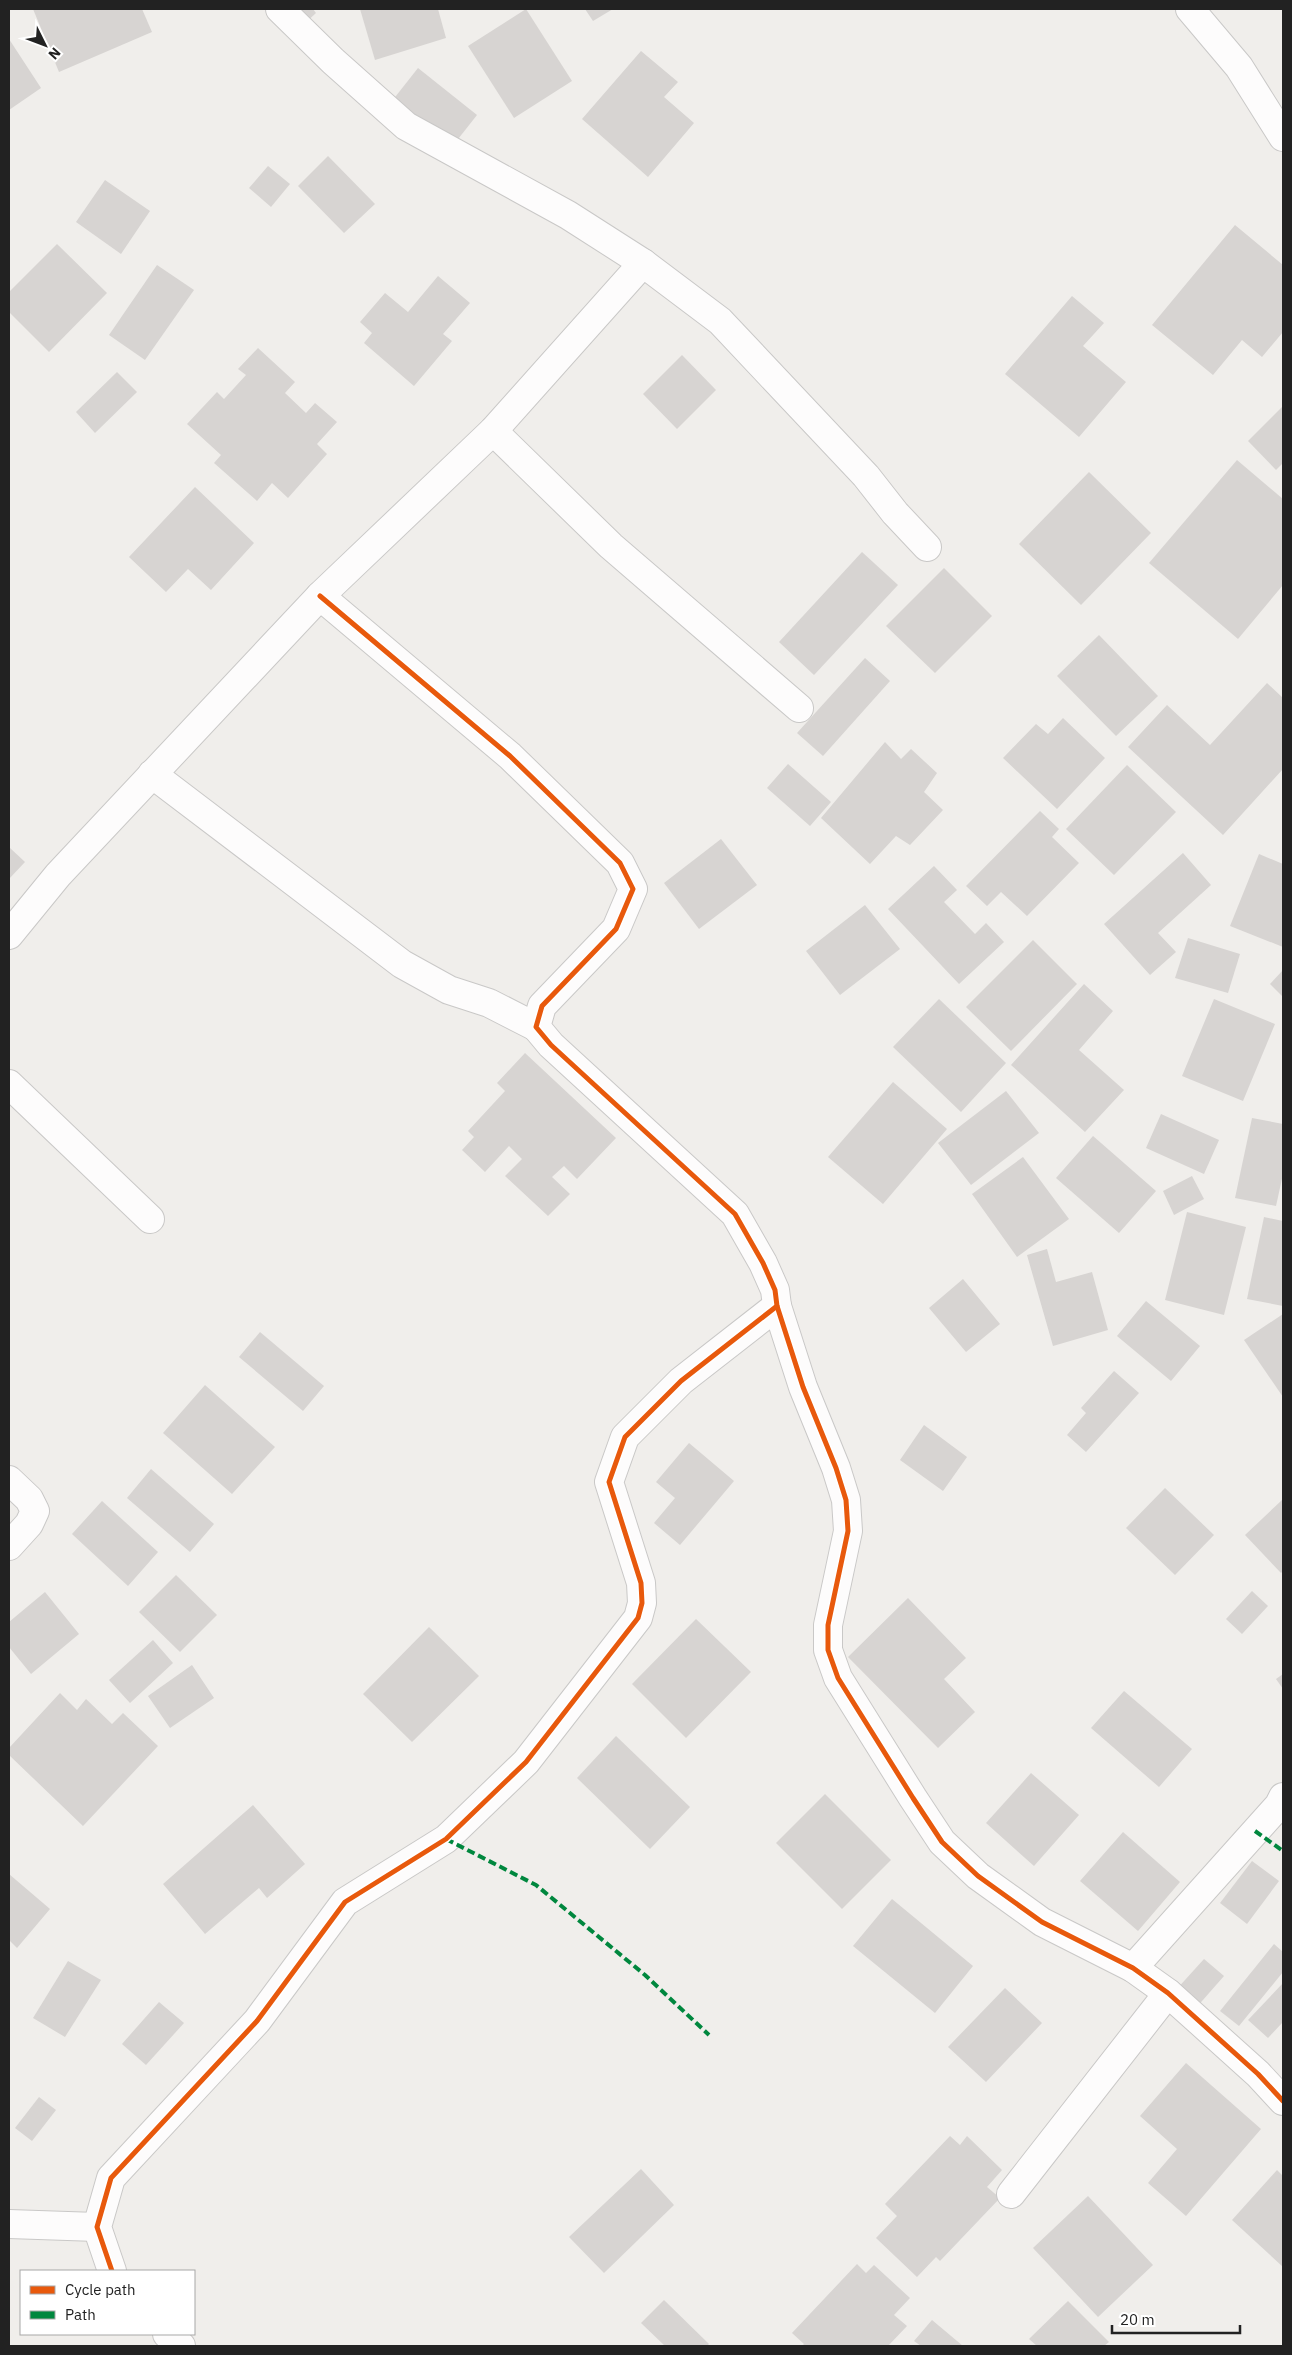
<svg xmlns="http://www.w3.org/2000/svg" width="1292" height="2355" font-family="'IBM Plex Sans',sans-serif">
	<style>
		.building { fill: #d7d4d2 }
		.lines { fill: none; stroke-linecap: round; stroke-linejoin: round }
		.street-casing { stroke: #c9c8c7; stroke-width: 30 }
		.street { stroke: #fdfcfc; stroke-width: 28 }
		.quiet { stroke: #00873e; stroke-width: 4; stroke-dasharray: 8 4; stroke-linecap: butt }
		.cycleway-casing { stroke: #fff; stroke-width: 8 }
		.cycleway { stroke: #e8590c; stroke-width: 5 }
	</style>
	<rect width="100%" height="100%" fill="#f0eeeb"/>
	<g class="building">
		<polygon points="33,9 142,9 152,32 59,72"/>
		<polygon points="288,9 313,9 316,13 302,26"/>
		<polygon points="360,9 438,9 446,38 375,60"/>
		<polygon points="526,9 572,81 514,118 468,46"/>
		<polygon points="585,9 613,9 593,21"/>
		<polygon points="9,39 41,88 9,110"/>
		<polygon points="641,51 678,82 664,97 694,123 648,177 582,119"/>
		<polygon points="418,68 477,115 451,148 392,101"/>
		<polygon points="328,156 375,204 344,233 298,186"/>
		<polygon points="268,166 290,184 271,207 249,188"/>
		<polygon points="105,180 150,211 121,254 76,222"/>
		<polygon points="1235,225 1283,265 1283,332 1262,357 1242,340 1213,375 1152,325"/>
		<polygon points="57,244 107,293 49,352 9,312 9,292"/>
		<polygon points="157,265 194,290 145,360 109,335"/>
		<polygon points="438,276 470,303 443,334 452,341 414,386 364,343 372,333 360,322 385,293 408,312"/>
		<polygon points="1072,296 1104,323 1083,346 1126,382 1079,437 1005,374"/>
		<polygon points="258,348 295,382 285,393 306,413 315,403 337,422 317,444 327,454 288,498 272,483 257,501 214,463 221,455 187,424 217,392 224,399 246,375 238,369"/>
		<polygon points="682,355 716,390 677,429 643,394"/>
		<polygon points="117,372 137,392 95,433 76,412"/>
		<polygon points="1283,406 1283,463 1276,470 1248,441"/>
		<polygon points="1237,460 1283,499 1283,585 1238,639 1149,563"/>
		<polygon points="1089,472 1151,533 1081,605 1019,544"/>
		<polygon points="195,487 254,543 211,590 188,569 166,592 129,557"/>
		<polygon points="862,552 898,585 814,675 779,642"/>
		<polygon points="944,568 992,616 935,673 886,626"/>
		<polygon points="1099,635 1158,696 1116,736 1057,676"/>
		<polygon points="865,658 890,681 823,756 797,733"/>
		<polygon points="1267,683 1283,698 1283,769 1223,835 1128,747 1167,705 1210,745"/>
		<polygon points="1063,718 1105,758 1057,809 1003,758 1036,724 1048,734"/>
		<polygon points="885,742 901,759 911,749 937,773 924,792 943,810 910,845 896,836 870,864 821,818"/>
		<polygon points="788,764 831,802 810,826 767,788"/>
		<polygon points="1127,765 1176,812 1114,875 1066,829"/>
		<polygon points="1040,811 1059,829 1052,837 1079,863 1027,916 1001,892 987,906 966,886"/>
		<polygon points="721,839 757,885 699,929 664,883"/>
		<polygon points="9,847 25,862 9,879"/>
		<polygon points="1183,853 1211,885 1158,933 1176,952 1150,975 1104,924"/>
		<polygon points="1259,854 1283,864 1283,947 1230,926"/>
		<polygon points="934,866 957,890 944,902 975,934 986,923 1004,942 959,984 888,909"/>
		<polygon points="865,905 900,949 840,995 806,951"/>
		<polygon points="1188,938 1240,954 1228,993 1175,978"/>
		<polygon points="1033,940 1077,984 1011,1051 966,1007"/>
		<polygon points="1283,970 1283,997 1270,984"/>
		<polygon points="1084,984 1113,1011 1079,1050 1124,1090 1085,1132 1011,1065"/>
		<polygon points="939,999 1006,1063 961,1112 893,1047"/>
		<polygon points="1214,999 1275,1024 1243,1101 1182,1076"/>
		<polygon points="525,1053 616,1138 577,1179 564,1166 552,1177 570,1194 548,1216 505,1176 522,1159 509,1146 485,1172 462,1150 474,1137 468,1131 505,1091 497,1083"/>
		<polygon points="893,1082 947,1129 883,1204 828,1157"/>
		<polygon points="1006,1091 1039,1133 971,1185 938,1143"/>
		<polygon points="1161,1114 1219,1140 1204,1174 1146,1148"/>
		<polygon points="1252,1118 1283,1124 1283,1174 1276,1206 1235,1198"/>
		<polygon points="1093,1136 1156,1191 1119,1233 1056,1178"/>
		<polygon points="1023,1157 1069,1219 1017,1257 972,1194"/>
		<polygon points="1192,1176 1204,1199 1174,1215 1163,1191"/>
		<polygon points="1187,1212 1246,1227 1224,1315 1165,1300"/>
		<polygon points="1264,1217 1283,1221 1283,1306 1247,1299"/>
		<polygon points="1047,1249 1056,1282 1092,1272 1108,1330 1053,1346 1027,1255"/>
		<polygon points="963,1279 1000,1324 966,1352 929,1308"/>
		<polygon points="1146,1301 1200,1346 1171,1381 1117,1336"/>
		<polygon points="1283,1314 1283,1397 1244,1340"/>
		<polygon points="260,1332 324,1386 303,1411 239,1357"/>
		<polygon points="1114,1371 1139,1393 1086,1452 1067,1435 1086,1413 1081,1408"/>
		<polygon points="205,1385 275,1447 232,1494 163,1433"/>
		<polygon points="924,1425 967,1457 943,1491 900,1460"/>
		<polygon points="689,1443 734,1481 680,1545 654,1523 675,1498 656,1482"/>
		<polygon points="151,1469 214,1524 190,1552 127,1498"/>
		<polygon points="1165,1488 1214,1535 1175,1575 1126,1528"/>
		<polygon points="1282,1500 1283,1571 1281,1573 1245,1535"/>
		<polygon points="102,1501 158,1552 128,1586 72,1534"/>
		<polygon points="176,1575 217,1615 180,1652 139,1612"/>
		<polygon points="1252,1591 1268,1606 1242,1634 1226,1619"/>
		<polygon points="45,1592 79,1634 31,1674 9,1647 9,1622"/>
		<polygon points="908,1598 966,1658 944,1679 975,1712 938,1748 848,1657"/>
		<polygon points="696,1619 751,1672 686,1738 632,1684"/>
		<polygon points="429,1627 479,1676 412,1742 363,1694"/>
		<polygon points="153,1640 173,1663 130,1703 109,1680"/>
		<polygon points="192,1665 214,1698 170,1728 148,1696"/>
		<polygon points="1283,1674 1283,1689 1276,1679"/>
		<polygon points="1124,1691 1192,1749 1159,1787 1091,1728"/>
		<polygon points="60,1693 77,1710 86,1699 112,1724 123,1713 158,1746 83,1826 9,1755 9,1748"/>
		<polygon points="616,1736 690,1807 650,1849 577,1778"/>
		<polygon points="1031,1773 1079,1815 1034,1866 986,1823"/>
		<polygon points="825,1794 891,1860 842,1909 776,1843"/>
		<polygon points="253,1805 305,1864 267,1898 259,1888 205,1934 163,1884"/>
		<polygon points="1123,1832 1180,1882 1138,1931 1080,1881"/>
		<polygon points="1252,1861 1279,1881 1247,1924 1220,1903"/>
		<polygon points="9,1874 50,1909 17,1948 9,1940"/>
		<polygon points="892,1899 973,1966 935,2013 853,1946"/>
		<polygon points="1274,1944 1283,1952 1283,1972 1239,2026 1220,2011"/>
		<polygon points="1204,1959 1224,1976 1195,2009 1175,1991"/>
		<polygon points="68,1961 101,1980 65,2037 33,2018"/>
		<polygon points="1283,1983 1283,2022 1268,2038 1248,2020"/>
		<polygon points="1005,1988 1042,2023 986,2082 948,2047"/>
		<polygon points="159,2002 184,2023 146,2065 122,2044"/>
		<polygon points="1186,2063 1261,2129 1186,2216 1148,2183 1177,2149 1140,2116"/>
		<polygon points="39,2097 56,2110 32,2141 15,2128"/>
		<polygon points="950,2136 960,2145 967,2136 1002,2170 987,2187 1000,2198 940,2261 936,2257 917,2277 876,2238 897,2216 885,2204"/>
		<polygon points="641,2169 674,2205 604,2273 569,2237"/>
		<polygon points="1277,2170 1283,2176 1283,2267 1232,2220"/>
		<polygon points="1088,2196 1153,2265 1098,2317 1033,2248"/>
		<polygon points="857,2264 866,2273 874,2265 910,2298 894,2315 907,2326 888,2346 802,2346 804,2344 792,2333"/>
		<polygon points="664,2300 709,2344 707,2346 665,2346 641,2323"/>
		<polygon points="1068,2301 1109,2342 1104,2346 1037,2346 1029,2339"/>
		<polygon points="932,2320 963,2346 921,2346 914,2341"/>
	</g>
	<g class="lines">
		<defs>
			<g id="street">
				<polyline points="280,9 333,61 406,126 568,215 643,263 720,321 866,476 895,513 927,547"/>
				<polyline points="1190,9 1239,67 1283,137"/>
				<polyline points="493,431 611,546 799,708"/>
				<polyline points="152,774 402,964 449,990 489,1003 536,1027"/>
				<polyline points="9,935 58,875 320,596 493,431 643,263"/>
				<polyline points="9,1084 150,1219"/>
				<polyline points="777,1306 803,1387 836,1468 846,1500 848,1531 828,1625 828,1650 838,1678 913,1798 942,1842 978,1876 1042,1922 1133,1968 1168,1993 1258,2074 1283,2101"/>
				<polyline points="9,1480 29,1499 35,1511 29,1524 9,1546"/>
				<polyline points="1133,1968 1279,1805 1283,1797"/>
				<polyline points="1011,2194 1168,1993"/>
				<polyline points="9,2224 97,2227"/>
				<polyline points="112,2271 97,2227 111,2178 257,2021 345,1902 446,1839 526,1762 638,1618 642,1603 641,1583 609,1482 625,1437 681,1381 777,1306 775,1290 763,1263 735,1214 551,1045 536,1027 542,1006 616,929 633,889 620,863 510,756 320,596"/>
				<polyline points="167,2334 181,2346"/>
			</g>
		</defs>
		<use href="#street" class="street-casing"/>
		<use href="#street" class="street"/>
		<g class="quiet">
			<polyline points="1255,1831 1283,1851"/>
			<polyline points="446,1839 536,1885 645,1975 709,2035"/>
		</g>
		<defs>
			<g id="cycleway">
				<polyline points="777,1306 803,1387 836,1468 846,1500 848,1531 828,1625 828,1650 838,1678 913,1798 942,1842 978,1876 1042,1922 1133,1968 1168,1993 1258,2074 1283,2101"/>
				<polyline points="112,2271 97,2227 111,2178 257,2021 345,1902 446,1839 526,1762 638,1618 642,1603 641,1583 609,1482 625,1437 681,1381 777,1306 775,1290 763,1263 735,1214 551,1045 536,1027 542,1006 616,929 633,889 620,863 510,756 320,596"/>
			</g>
		</defs>
		<use href="#cycleway" class="cycleway-casing"/>
		<use href="#cycleway" class="cycleway"/>
	</g>
	<rect width="1292" height="2355" fill="none" stroke="#222222" stroke-width="20"/>
	<rect x="20" y="2270" width="175" height="65" fill="#ffffff" stroke="#a7a7a7"/>
	<rect x="30" y="2286" width="25" height="8" fill="#e8590c" stroke="#a7a7a7"/>
	<text x="65" y="2295" font-size="15" fill="#222222">Cycle path</text>
	<rect x="30" y="2311" width="25" height="8" fill="#00873e" stroke="#a7a7a7"/>
	<text x="65" y="2320" font-size="15" fill="#222222">Path</text>
	<g transform="translate(45 45) rotate(132)" stroke="#ffffff" stroke-width="4" paint-order="stroke">
	<path d="M0-4L9 19L0 12L-9 19Z" fill="#222222"/>
	<text y="-8" font-size="14" font-weight="bold" text-anchor="middle" fill="#222222">N</text>
	</g>
	<path d="M1112 2325v8h128v-8" fill="none" stroke="#222222" stroke-width="2.5"/>
	<text x="1120" y="2325" font-size="15" fill="#222222" stroke="#ffffff" stroke-width="4" paint-order="stroke">20 m</text>
</svg>
